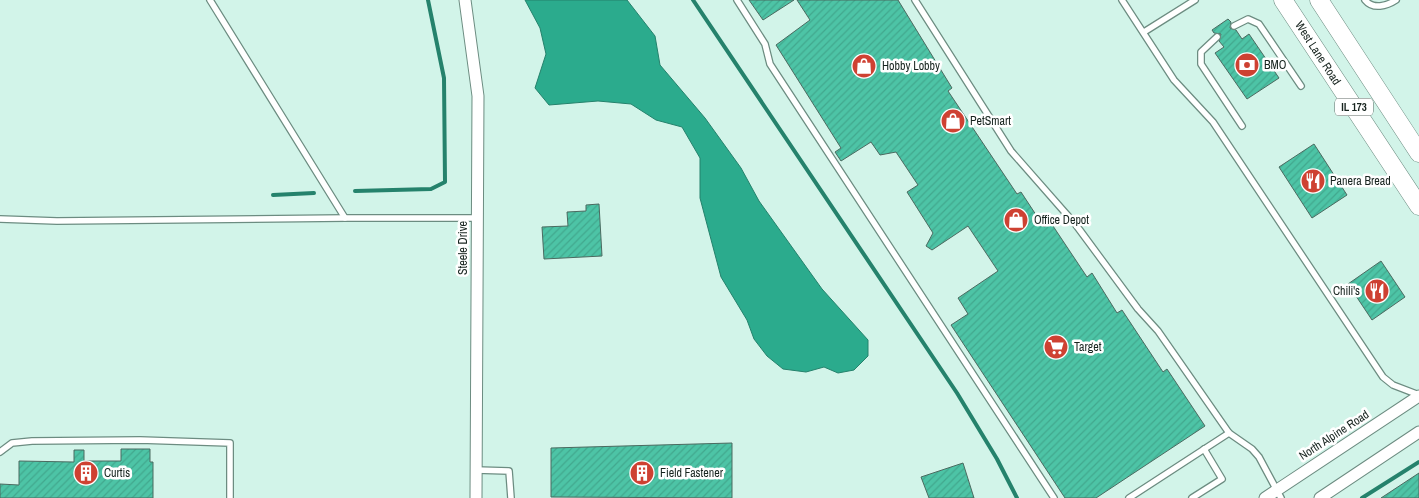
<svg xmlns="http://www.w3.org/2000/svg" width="1419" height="498" font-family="'Archivo Narrow',sans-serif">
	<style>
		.water { fill: #2bab8d; stroke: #25826c }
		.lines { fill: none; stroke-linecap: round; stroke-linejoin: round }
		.stream { stroke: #25826c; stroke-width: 4 }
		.building { fill: url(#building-hatch); stroke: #4b6a60 }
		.lane-casing { stroke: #6c8c81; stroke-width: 8 }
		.street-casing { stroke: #6c8c81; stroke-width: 13 }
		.primary-casing { stroke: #6c8c81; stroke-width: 19 }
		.lane { stroke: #fff; stroke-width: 5.5 }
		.street { stroke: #fff; stroke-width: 11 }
		.primary { stroke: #fff; stroke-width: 18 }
		.labels { text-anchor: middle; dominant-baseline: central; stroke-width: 5; stroke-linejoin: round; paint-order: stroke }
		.shield { fill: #fff; stroke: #5d6662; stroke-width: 1 }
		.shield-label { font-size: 11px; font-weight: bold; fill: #17241f }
		.street-label { font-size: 12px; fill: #17241f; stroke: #fff }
		.poi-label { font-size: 12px; fill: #17241f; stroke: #fff; text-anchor: start }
	</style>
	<defs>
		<pattern id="building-hatch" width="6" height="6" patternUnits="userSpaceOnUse" patternTransform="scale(1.25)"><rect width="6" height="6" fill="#4dc4a6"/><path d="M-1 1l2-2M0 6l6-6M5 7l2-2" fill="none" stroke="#42a88e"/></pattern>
	</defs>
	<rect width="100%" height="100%" fill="#d2f4e9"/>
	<polygon class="water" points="525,0 627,0 655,36 660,65 705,118 741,168 759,201 822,289 868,340 868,356 854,370 838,373 824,367 806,372 783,369 767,356 754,339 747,320 721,277 700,198 700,158 682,127 656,120 631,104 598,101 549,105 535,88 546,54 540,28"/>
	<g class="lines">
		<g class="stream">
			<polyline points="693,0 957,393 997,459 1017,498"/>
			<polyline points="355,191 431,189 445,182 444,78 428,0"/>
			<polyline points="273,195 314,193"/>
			<polyline points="1362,498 1419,462"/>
		</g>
	</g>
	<g class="building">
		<polygon points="749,0 794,0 763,20"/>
		<polygon points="797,0 898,0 952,88 948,91 1017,194 1021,192 1044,227 1051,223 1087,277 1092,273 1117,313 1122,310 1163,372 1167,369 1205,426 1096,498 1065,498 951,325 968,314 958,298 998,271 968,226 932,250 926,246 933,233 907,192 918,185 896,152 880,155 871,142 841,161 835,152 841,148 776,45 810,20"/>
		<polygon points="1228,19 1231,22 1230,28 1236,30 1242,39 1249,34 1279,78 1247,99 1215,53 1224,47 1219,41 1221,34 1214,33 1212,30"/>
		<polygon points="1314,144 1347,195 1312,218 1279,167"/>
		<polygon points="599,204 602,256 544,259 542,227 568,226 567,212 586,211 586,205"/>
		<polygon points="1381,261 1405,297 1372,320 1348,284"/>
		<polygon points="732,443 732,498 551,497 551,448"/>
		<polygon points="121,449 150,449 150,462 153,462 153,498 0,498 0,484 19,485 19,461 74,462 74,450 84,450 84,461 121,461"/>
		<polygon points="963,463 974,498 929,498 921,477"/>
		<polygon points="1419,473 1419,498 1381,498"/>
	</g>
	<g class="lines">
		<defs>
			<g id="lane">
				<polyline points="210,0 345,218 477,218"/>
				<polyline points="737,0 765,44 770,64 1054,498"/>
				<polyline points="915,0 1011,151 1076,225 1138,309 1158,331 1229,433 1252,449 1259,457 1281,498"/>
				<polyline points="1122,0 1174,80 1213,122 1383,377 1393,385 1419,395"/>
				<path d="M1365,0C1373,10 1387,6 1396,0"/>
				<polyline points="1234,26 1248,19 1259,24 1301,86"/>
				<polyline points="1144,32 1195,0"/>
				<polyline points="1217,37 1201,52 1201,64 1242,126"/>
				<polyline points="0,219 57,221 345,218"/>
				<polyline points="0,452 12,443 32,441 140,440 230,443 230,498"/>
				<polyline points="476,470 509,471 511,498"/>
				<polyline points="1129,498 1229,433"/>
				<polyline points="1192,498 1222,479 1204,449"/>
			</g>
			<g id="street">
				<polyline points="465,0 478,96 476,498"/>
				<polyline points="1265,498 1419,396"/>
				<polyline points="1320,498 1419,432"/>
			</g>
			<g id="primary">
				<polyline points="1283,0 1419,206"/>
				<polyline points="1319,0 1419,153"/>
			</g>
		</defs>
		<use href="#lane" class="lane-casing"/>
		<use href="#street" class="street-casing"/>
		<use href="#primary" class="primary-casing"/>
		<use href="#lane" class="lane"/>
		<use href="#street" class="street"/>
		<use href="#primary" class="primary"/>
	</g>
	<defs>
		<symbol id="bank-disc" viewBox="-11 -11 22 22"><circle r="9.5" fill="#ce4132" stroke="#fff"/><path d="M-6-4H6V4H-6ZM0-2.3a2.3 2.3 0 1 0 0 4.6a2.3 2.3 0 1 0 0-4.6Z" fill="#fff"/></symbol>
		<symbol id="shop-disc" viewBox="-11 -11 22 22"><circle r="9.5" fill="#ce4132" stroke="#fff"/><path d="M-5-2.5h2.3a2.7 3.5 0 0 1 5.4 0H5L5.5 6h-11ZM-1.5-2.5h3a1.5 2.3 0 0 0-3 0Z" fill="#fff"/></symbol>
		<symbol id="restaurant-disc" viewBox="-11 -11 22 22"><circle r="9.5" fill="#ce4132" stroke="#fff"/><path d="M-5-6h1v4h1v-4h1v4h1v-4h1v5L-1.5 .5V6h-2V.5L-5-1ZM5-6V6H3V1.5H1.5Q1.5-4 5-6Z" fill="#fff"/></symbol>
		<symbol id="supermarket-disc" viewBox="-11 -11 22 22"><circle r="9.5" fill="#ce4132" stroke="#fff"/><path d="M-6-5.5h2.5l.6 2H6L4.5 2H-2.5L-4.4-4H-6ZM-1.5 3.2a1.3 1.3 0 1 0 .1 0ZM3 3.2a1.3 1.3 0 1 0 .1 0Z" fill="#fff"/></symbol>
		<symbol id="building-disc" viewBox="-11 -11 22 22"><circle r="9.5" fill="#ce4132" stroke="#fff"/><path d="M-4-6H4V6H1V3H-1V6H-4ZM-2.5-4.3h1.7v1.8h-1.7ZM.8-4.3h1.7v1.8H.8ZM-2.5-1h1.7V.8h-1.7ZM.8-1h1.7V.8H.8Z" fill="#fff"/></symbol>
	</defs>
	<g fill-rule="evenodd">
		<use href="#bank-disc" x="1233" y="51" width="28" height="28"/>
		<use href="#shop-disc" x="850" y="52" width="28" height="28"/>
		<use href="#shop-disc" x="939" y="107" width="28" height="28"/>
		<use href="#restaurant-disc" x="1299" y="167" width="28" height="28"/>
		<use href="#shop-disc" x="1002" y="206" width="28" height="28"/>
		<use href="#restaurant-disc" x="1363" y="277" width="28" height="28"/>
		<use href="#supermarket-disc" x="1042" y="333" width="28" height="28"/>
		<use href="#building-disc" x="72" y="459" width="28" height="28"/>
		<use href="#building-disc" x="628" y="459" width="28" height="28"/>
	</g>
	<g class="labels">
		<rect class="shield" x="1335" y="98.5" width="38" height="17" rx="4"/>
		<g class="shield-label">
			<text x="1354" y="107">IL 173</text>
		</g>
		<g class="street-label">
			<text transform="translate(1318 53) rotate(57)">West Lane Road</text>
			<text transform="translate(463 248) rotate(-90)">Steele Drive</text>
			<text transform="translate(1334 435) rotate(-33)">North Alpine Road</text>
		</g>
		<g class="poi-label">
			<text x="1264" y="65">BMO</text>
			<text x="882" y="66">Hobby Lobby</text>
			<text x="970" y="121">PetSmart</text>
			<text x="1330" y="181">Panera Bread</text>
			<text x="1034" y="220">Office Depot</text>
			<text x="1360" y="291" text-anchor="end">Chili's</text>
			<text x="1074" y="347">Target</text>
			<text x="104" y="473">Curtis</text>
			<text x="660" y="473">Field Fastener</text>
		</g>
	</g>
</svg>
